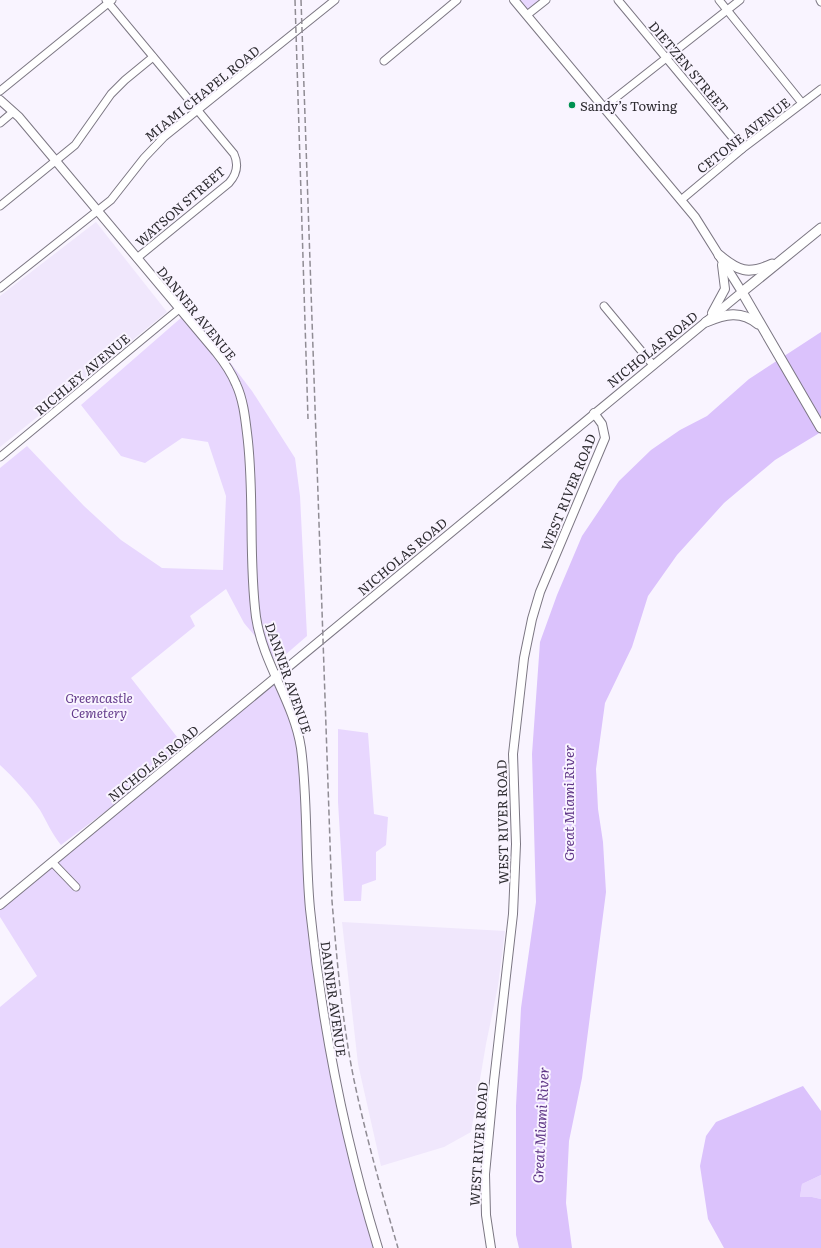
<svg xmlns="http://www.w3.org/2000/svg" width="821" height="1248" font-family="Literata,serif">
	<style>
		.built { fill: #f0e7fc }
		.green { fill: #e8d7fe }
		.water { fill: #dbc2fc }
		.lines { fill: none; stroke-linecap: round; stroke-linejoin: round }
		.minor-casing { stroke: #7c7783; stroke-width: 9 }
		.tertiary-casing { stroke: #7c7783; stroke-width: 10 }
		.secondary-casing { stroke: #7c7783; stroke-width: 11 }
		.minor { stroke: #fff; stroke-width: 7 }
		.tertiary { stroke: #fff; stroke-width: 8 }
		.secondary { stroke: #fff; stroke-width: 9 }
		.rail { stroke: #908c94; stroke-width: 1.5; stroke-dasharray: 6 3; stroke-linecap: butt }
		.poi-dot { fill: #009151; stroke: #f9f4ff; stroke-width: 1.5 }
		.labels { text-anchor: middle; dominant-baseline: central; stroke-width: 4; stroke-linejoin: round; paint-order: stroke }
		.street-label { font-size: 13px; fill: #2d2b30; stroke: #f9f4ff }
		.poi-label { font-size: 13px; fill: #2d2b30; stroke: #f9f4ff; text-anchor: start }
		.park-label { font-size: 13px; font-style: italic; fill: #633a8b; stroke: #f9f4ff }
		.water-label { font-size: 14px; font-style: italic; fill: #5f3687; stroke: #f9f4ff }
	</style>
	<rect width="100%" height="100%" fill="#f9f4ff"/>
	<g class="built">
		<polygon points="96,222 167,312 0,447 0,296"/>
		<polygon points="342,922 505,931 498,986 486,1044 471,1132 444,1147 381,1166 358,1064"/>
	</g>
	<g class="green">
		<polygon points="514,0 546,0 527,15"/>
		<path d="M190,310L252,391L295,458L300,496L307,636L277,662L244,623L226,589L190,616L195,626L131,678L188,751L276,679L299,740L307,871L329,1049L378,1248H0V1007L37,976L0,917V905L122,799L61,845C52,834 47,822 40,810C28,793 15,779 0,765V468L27,446L84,506L121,540L162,568L223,570L226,496L208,442L182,438L145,463L121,456L81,405Z"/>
		<polygon points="338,729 368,733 374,814 388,817 386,845 376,852 376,880 362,885 361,901 344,901 338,802"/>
		<polygon points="821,1175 821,1199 812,1197 800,1197 802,1184"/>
	</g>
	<g class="water">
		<polygon points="821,332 821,432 775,460 724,503 677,555 648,596 632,647 605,703 596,769 598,809 603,842 606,892 582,1078 569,1141 566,1203 572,1248 519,1248 516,1235 516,1106 521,1008 536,902 532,754 540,642 557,595 582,536 619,481 651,450 680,430 707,416 749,379"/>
		<polygon points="803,1086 821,1111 821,1175 802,1184 800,1197 812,1197 821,1199 821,1248 724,1248 708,1219 700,1166 706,1136 716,1122"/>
	</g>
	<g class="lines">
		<defs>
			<g id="minor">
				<path d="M106,0L234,154C239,165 237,174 229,183L137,258"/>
				<polyline points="618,0 742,149"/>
				<polyline points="719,0 802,103"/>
				<polyline points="820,0 821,2"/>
				<polyline points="527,15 546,0"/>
				<polyline points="384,61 457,0"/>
				<polyline points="0,91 112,0"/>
				<polyline points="604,107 740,0"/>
				<polyline points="0,123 13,112"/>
				<polyline points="681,200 742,149 821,89"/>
				<polyline points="0,206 75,145 111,94 125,80 153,57"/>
				<polyline points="0,288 111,200 144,158 164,137 335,0"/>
				<polyline points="604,306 653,365"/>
				<polyline points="0,457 179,309"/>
				<polyline points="52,862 76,887"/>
			</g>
			<g id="tertiary">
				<path d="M0,100L19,117L216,352C224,362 231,372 236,384C243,399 245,416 247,433C255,494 248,556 256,617C263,664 294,702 301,748C308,801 305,856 310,909C322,1025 344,1137 378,1248"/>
				<polyline points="712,313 725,289 722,265"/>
				<polyline points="0,905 742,292 695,217 514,0"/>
				<polyline points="491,1248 486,1215 485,1174 494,1081 513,914 516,844 513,754 524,658 532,619 540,592 605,438 602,424 594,413"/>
			</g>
			<g id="secondary">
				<polyline points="821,228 742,292 821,428"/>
				<path d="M719,255C738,271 748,275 772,264"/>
				<path d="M706,322C725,314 741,310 758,324"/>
			</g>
		</defs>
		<use href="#minor" class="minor-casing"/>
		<use href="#tertiary" class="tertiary-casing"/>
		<use href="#secondary" class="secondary-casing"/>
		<use href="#minor" class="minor"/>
		<use href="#tertiary" class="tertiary"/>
		<use href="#secondary" class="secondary"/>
		<g class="rail">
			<polyline points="295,0 308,419"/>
			<path d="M301,0L332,901C337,961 342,1021 354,1080C366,1137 382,1193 398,1248"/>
		</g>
	</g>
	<circle class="poi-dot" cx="572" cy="105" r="4"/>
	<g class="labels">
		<g class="street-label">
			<text transform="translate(689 67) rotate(50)">DIETZEN STREET</text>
			<text transform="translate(202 93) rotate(-39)">MIAMI CHAPEL ROAD</text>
			<text transform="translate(743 135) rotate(-38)">CETONE AVENUE</text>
			<text transform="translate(180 206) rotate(-41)">WATSON STREET</text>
			<text transform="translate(197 313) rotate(51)">DANNER AVENUE</text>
			<text transform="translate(652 349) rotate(-39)">NICHOLAS ROAD</text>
			<text transform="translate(82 374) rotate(-40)">RICHLEY AVENUE</text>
			<text transform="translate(568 492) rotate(-68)">WEST RIVER ROAD</text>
			<text transform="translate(402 556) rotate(-40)">NICHOLAS ROAD</text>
			<text transform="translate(289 678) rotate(71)">DANNER AVENUE</text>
			<text transform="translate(153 763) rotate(-39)">NICHOLAS ROAD</text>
			<text transform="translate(502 822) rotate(-91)">WEST RIVER ROAD</text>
			<text transform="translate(334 999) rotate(82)">DANNER AVENUE</text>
			<text transform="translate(478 1144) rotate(-86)">WEST RIVER ROAD</text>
		</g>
		<g class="poi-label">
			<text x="580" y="105">Sandy’s Towing</text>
		</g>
		<g class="park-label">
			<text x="99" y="697">Greencastle<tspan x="99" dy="15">Cemetery</tspan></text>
		</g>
		<g class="water-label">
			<text transform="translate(568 803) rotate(-90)">Great Miami River</text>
			<text transform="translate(540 1125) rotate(-87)">Great Miami River</text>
		</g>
	</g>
</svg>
